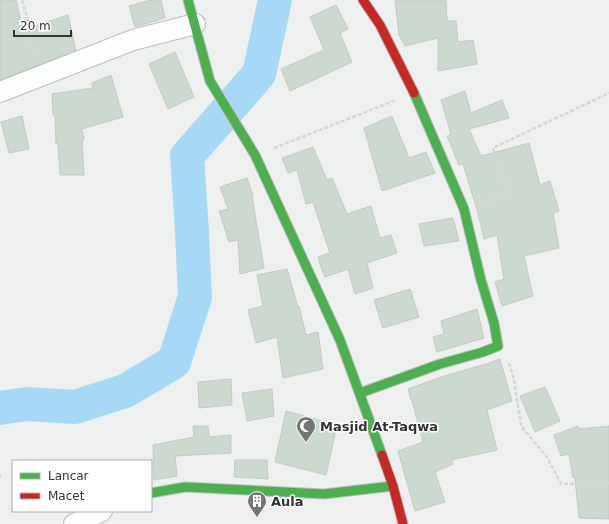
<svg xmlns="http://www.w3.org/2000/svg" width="609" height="524" font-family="'DejaVu Sans',sans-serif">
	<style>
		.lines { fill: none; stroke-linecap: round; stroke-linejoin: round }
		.river { stroke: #a7d9f7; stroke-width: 34 }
		.building { fill: #ccd9cf; stroke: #c7c8c7 }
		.street-casing { stroke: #bdbebe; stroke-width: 22 }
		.fast-casing { stroke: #bdbebe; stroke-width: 11 }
		.jam-casing { stroke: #bdbebe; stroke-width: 11 }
		.path { stroke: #d5d6d6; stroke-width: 2.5; stroke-dasharray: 4 2; stroke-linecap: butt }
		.street { stroke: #fcfdfd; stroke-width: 20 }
		.fast { stroke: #4caf50; stroke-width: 9 }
		.jam { stroke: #c62828; stroke-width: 9 }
		.labels { text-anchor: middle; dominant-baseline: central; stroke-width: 3; stroke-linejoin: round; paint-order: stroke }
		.poi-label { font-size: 13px; font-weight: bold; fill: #323333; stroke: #fff; text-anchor: start }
	</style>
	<rect width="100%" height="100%" fill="#eef0ef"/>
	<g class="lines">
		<polyline class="river" points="0,408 27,404 75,407 125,391 174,362 195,297 192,232 187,156 259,74 275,0"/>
	</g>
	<g class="building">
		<polygon points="0,0 16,0 23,30 68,15 76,50 0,80"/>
		<polygon points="151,0 161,0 165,18 135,27 129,6"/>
		<polygon points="395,0 446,0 447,21 456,21 458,42 473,40 477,64 438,71 438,38 405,46 399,35"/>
		<polygon points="336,5 348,29 340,33 352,62 290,91 281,69 324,50 310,17"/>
		<polygon points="175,52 194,97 168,109 149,64"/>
		<polygon points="111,75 123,117 82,129 84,140 82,140 84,175 60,175 58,143 56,144 55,115 53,115 52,94 93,88 92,83"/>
		<polygon points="465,91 471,113 502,100 509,118 469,129 481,156 529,143 540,185 550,181 559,211 553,213 559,248 524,256 533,296 502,306 495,282 504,279 497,235 484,239 478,213 463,164 459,165 447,136 451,134 441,100"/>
		<polygon points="22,116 29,149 9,153 1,122"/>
		<polygon points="392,116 409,158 426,152 435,173 382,191 364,128"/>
		<polygon points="313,147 327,180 332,178 347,214 371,206 380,238 391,235 397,253 367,263 373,288 355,294 348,269 325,277 322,270 318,257 330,253 313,202 306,204 297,170 288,173 282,158"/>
		<polygon points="247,178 253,196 252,196 264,268 240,274 238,240 229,242 219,211 228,209 220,187"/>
		<polygon points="453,218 459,241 424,246 419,224"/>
		<polygon points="287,269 298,307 299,306 306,335 318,332 323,369 283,378 277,337 256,343 248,310 263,306 257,275"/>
		<polygon points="410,289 419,317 383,328 374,300"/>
		<polygon points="477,309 484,338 437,352 433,337 444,334 441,321"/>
		<polygon points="500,359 512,401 487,410 497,450 451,460 453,464 435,472 445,502 415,511 398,451 423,442 412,400 411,400 408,389 444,376 486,364"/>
		<polygon points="231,379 232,405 199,408 198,382"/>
		<polygon points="545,387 560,421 535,432 520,396"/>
		<polygon points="272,389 274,416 247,421 242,393"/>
		<polygon points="286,411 337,425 326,475 275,462"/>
		<polygon points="193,426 208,426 209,437 231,435 231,453 175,456 177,476 154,480 153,445 194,437"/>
		<polygon points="578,426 579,429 609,426 609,519 579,518 575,478 573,478 569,454 561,456 554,435"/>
		<polygon points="235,460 267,460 268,479 234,477"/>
	</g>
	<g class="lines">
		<defs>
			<g id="street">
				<polyline points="0,92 133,40 195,24"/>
				<polyline points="74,524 102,511"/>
			</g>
			<g id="fast">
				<polyline points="188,0 210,81 255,155 340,340 382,455"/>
				<polyline points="360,393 440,364 483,352 498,346 494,323 481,280 464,209 414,93"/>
				<polyline points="151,493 185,487 324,494 393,486"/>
			</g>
			<g id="jam">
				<polyline points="363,0 380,25 414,93"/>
				<polyline points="382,455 393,486 403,524"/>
			</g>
		</defs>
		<use href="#street" class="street-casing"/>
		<use href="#fast" class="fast-casing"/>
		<use href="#jam" class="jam-casing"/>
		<g class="path">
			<polyline points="22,0 28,20 34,58"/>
			<polyline points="274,148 396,100"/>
			<polyline points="483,203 509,194 493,148 609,93"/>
			<polyline points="509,363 514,380 521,426 547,457 561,484 609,483"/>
			<polyline points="0,474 0,477"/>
		</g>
		<use href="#street" class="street"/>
		<use href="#fast" class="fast"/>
		<use href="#jam" class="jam"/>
	</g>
	<defs>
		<symbol id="mosque-pin" viewBox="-11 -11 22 30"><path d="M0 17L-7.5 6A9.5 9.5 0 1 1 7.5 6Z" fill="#747575" stroke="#fff"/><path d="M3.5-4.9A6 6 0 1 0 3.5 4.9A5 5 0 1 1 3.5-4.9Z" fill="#fff"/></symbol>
		<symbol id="building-pin" viewBox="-11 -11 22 30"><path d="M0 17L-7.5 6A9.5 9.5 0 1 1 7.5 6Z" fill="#747575" stroke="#fff"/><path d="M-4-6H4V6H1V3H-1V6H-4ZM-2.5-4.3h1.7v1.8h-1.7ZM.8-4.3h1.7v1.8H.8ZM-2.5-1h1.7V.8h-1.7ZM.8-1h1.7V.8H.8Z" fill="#fff"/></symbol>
	</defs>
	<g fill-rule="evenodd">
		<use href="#mosque-pin" x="295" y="415" width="22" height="30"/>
		<use href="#building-pin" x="246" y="490" width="22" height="30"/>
	</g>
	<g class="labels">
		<g class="poi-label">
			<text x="320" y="426">Masjid At-Taqwa</text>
			<text x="271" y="501">Aula</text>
		</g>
	</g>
	<rect x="12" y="460" width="140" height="52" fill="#ffffff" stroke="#adadad"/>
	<rect x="20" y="473" width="20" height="6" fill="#4caf50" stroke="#adadad"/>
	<text x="48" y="480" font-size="12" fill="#323333">Lancar</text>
	<rect x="20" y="493" width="20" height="6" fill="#c62828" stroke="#adadad"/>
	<text x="48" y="500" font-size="12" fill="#323333">Macet</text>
	<path d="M14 30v6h57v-6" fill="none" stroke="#323333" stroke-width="2"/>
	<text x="20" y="30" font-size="12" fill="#323333" stroke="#ffffff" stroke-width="3" paint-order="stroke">20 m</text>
</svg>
